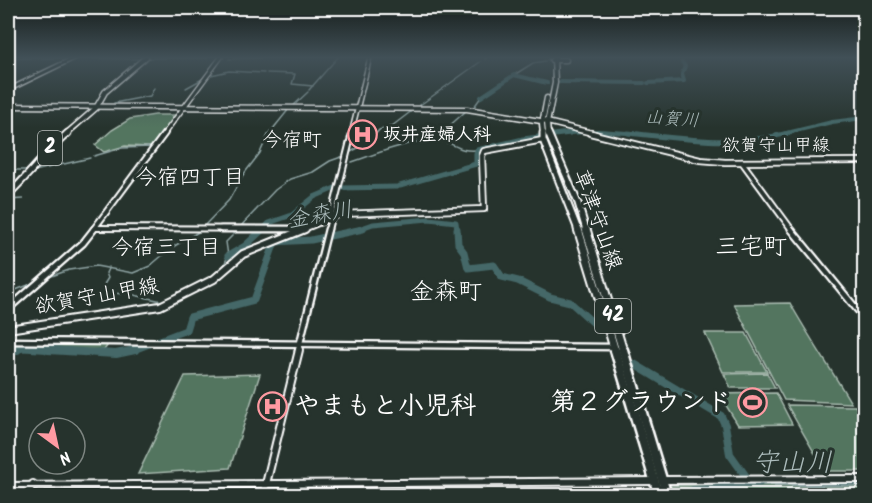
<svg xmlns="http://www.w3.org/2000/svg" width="872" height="503" font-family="Kalam,'Klee One',sans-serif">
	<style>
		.green { fill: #52745f; stroke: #a8baaf; stroke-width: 1.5 }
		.water { fill: #446868; stroke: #8fa4a4; stroke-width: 1.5 }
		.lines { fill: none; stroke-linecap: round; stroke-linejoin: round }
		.stream { stroke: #8fa4a4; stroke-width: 1.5 }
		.river-far3 { stroke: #446868; stroke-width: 4 }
		.river-far2 { stroke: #446868; stroke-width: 5 }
		.river-far1 { stroke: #446868; stroke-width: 7 }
		.river { stroke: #446868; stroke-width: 8 }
		.tertiary-far3-casing { stroke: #fff; stroke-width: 6 }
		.tertiary-far2-casing { stroke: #fff; stroke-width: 8 }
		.tertiary-far1-casing { stroke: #fff; stroke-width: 9 }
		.tertiary-casing { stroke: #fff; stroke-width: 10 }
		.secondary-far2-casing { stroke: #fff; stroke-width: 7 }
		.secondary-far1-casing { stroke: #fff; stroke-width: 8 }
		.secondary-casing { stroke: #fff; stroke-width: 10 }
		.primary-far3-casing { stroke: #fff; stroke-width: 7 }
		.primary-far2-casing { stroke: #fff; stroke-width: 9 }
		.primary-far1-casing { stroke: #fff; stroke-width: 11 }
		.primary-casing { stroke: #fff; stroke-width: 13 }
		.tertiary-far3 { stroke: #26332d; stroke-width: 3 }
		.tertiary-far2 { stroke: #26332d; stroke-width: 4 }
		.tertiary-far1 { stroke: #26332d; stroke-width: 4.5 }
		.tertiary { stroke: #26332d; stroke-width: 6 }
		.secondary-far2 { stroke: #26332d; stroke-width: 4 }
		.secondary-far1 { stroke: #26332d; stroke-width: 4.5 }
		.secondary { stroke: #26332d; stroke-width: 6 }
		.primary-far3 { stroke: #26332d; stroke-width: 4 }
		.primary-far2 { stroke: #26332d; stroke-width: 5 }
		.primary-far1 { stroke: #26332d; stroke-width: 7 }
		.primary { stroke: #26332d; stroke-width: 8 }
		.labels { text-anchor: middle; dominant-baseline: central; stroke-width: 6; stroke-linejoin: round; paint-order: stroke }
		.far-water-label { font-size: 18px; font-style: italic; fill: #abbbbb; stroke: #26332d }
		.far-poi-label { font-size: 18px; font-weight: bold; fill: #fff; stroke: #26332d; text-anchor: start }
		.far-street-label { font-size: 18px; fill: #fff; stroke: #26332d }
		.far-quarter-label { font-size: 20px; fill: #fff; stroke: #26332d }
		.shield { fill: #26332d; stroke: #bec2c0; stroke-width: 1.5 }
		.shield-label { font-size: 20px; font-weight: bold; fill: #fff }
		.street-label { font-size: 21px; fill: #fff; stroke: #26332d }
		.neighbourhood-label { font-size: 22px; fill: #fff; stroke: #26332d }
		.water-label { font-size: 22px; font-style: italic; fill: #abbbbb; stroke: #26332d }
		.quarter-label { font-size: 24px; fill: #fff; stroke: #26332d }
		.near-poi-label { font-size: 26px; font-weight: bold; fill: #fff; stroke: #26332d; text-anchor: end }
		.near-water-label { font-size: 27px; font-style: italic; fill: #abbbbb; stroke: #26332d }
	</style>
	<rect width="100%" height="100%" fill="#26332d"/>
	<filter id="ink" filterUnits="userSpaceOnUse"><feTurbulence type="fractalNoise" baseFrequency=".0167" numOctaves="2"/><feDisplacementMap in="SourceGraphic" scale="12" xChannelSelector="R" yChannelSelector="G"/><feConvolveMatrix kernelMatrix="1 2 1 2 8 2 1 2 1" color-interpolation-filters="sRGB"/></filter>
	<g filter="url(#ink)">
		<g class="green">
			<polygon points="155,115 176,115 152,147 125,146 104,152 95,145 112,130 130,119"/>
			<path d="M790,303C809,337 831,369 851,403L784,400L734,304Z"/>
			<polygon points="705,333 746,333 767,372 723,372"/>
			<polygon points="8,343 108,345 104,350 8,347"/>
			<polygon points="767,373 775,388 731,388 724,374"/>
			<polygon points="260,374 230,468 138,474 185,376"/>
			<polygon points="776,393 792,424 738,425 719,394"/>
			<polygon points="787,405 855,406 864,422 864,471 825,471"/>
			<polygon points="864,481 864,495 673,495 670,486"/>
		</g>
		<polygon class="water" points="751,481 864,481 864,486 754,485"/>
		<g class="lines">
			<g class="stream">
				<polyline points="8,58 70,58"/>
				<polyline points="77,58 142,59"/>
				<polyline points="148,58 175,58"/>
				<polyline points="177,58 208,58"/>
				<polyline points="229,59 272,57"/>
				<polyline points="485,59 487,57"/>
				<polyline points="547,60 549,58"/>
				<polyline points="267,73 295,74 292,84 313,86"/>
				<polyline points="211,75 229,71 264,73"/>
				<polyline points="514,75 533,63 545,61"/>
				<polyline points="186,88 204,78"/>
				<polyline points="309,90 338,57"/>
				<polyline points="114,103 150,96 154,88"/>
				<polyline points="420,105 480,62"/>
				<polyline points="293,106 308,92"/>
				<polyline points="474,107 481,97"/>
				<polyline points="426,133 447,128 466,111"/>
				<polyline points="410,143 422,135"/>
				<polyline points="349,153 370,141 379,130 392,126 413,110"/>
				<polyline points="94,156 122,148 152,147"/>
				<path d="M352,162C376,154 421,135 445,142C461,147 458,151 477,150"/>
				<polyline points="8,170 28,170"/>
				<polyline points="34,171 90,158"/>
				<polyline points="8,200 23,199"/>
				<polyline points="203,227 229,200 243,175 260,153 268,135 289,109"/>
				<polyline points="239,228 275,190 290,179 313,172 330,161 344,156"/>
				<polyline points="109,267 106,273 108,278 103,286 105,293 129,294 162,301"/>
				<polyline points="223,267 228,256 226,242 236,232"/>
				<polyline points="46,278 69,270 96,266 133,273 150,266 171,248 200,231"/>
				<polyline points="8,293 36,282"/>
			</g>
			<g class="river-far3">
				<polyline points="860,57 864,59"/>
				<polyline points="560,82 644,83"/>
				<polyline points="648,83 684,81 682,74 685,66 682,62"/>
				<polyline points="481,97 514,75 547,83"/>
				<polyline points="556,134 599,131 641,134"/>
				<polyline points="783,134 832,122 864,118"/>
			</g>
			<g class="river-far2">
				<path d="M628,133C682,139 735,147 789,133"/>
				<polyline points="477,150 523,139 570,133"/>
				<polyline points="400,186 476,164 476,153"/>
				<polyline points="340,188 397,187"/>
				<polyline points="262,230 269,223 292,215 314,197 335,188"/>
				<polyline points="356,230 373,224 429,219 456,222 457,230"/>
			</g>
			<g class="river-far1">
				<polyline points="457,229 458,244 464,252 468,268 494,265 502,277 518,281 550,297 570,302 600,329"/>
				<polyline points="228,256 245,246 263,229"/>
				<polyline points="11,351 23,348 71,351"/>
				<polyline points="131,351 186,330 190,317 254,300 275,242 311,240 363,229"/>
			</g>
			<g class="river">
				<polyline points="48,350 116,354 135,350"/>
				<polyline points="8,352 17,350"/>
				<polyline points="634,364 721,416 725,425 730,454 750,482"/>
				<polyline points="686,496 693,490 716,489 740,483 759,483"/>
			</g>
			<defs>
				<g id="tertiary-far3">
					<polyline points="8,90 76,57"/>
					<polyline points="164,134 221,57"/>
					<polyline points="351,134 370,57"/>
				</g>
				<g id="tertiary-far2">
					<polyline points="742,162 792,230"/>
					<polyline points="95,228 299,229"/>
					<polyline points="93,230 165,133"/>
					<polyline points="328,230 352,133"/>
				</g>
				<g id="tertiary-far1">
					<polyline points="221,229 299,229"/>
					<polyline points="791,229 864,318"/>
					<polyline points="8,309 83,243 94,229"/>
					<polyline points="8,341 614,347"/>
					<polyline points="298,351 328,229"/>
				</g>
				<g id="tertiary">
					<polyline points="663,480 864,479"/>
					<polyline points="8,486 655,481"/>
					<polyline points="26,496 33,484"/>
					<polyline points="263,496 299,350"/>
				</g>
				<g id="secondary-far2">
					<polyline points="552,60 566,60"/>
					<polyline points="8,106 467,109 547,122 596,134"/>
				</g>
				<g id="secondary-far1">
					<polyline points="590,133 700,160 725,162 864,161"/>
					<polyline points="301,230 340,214 484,209 482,156 484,151 543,140"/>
				</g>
				<polyline id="secondary" points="8,329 160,306 214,279 243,254 305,229"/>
				<g id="primary-far3">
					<polyline points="66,134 96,108 105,92 146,57"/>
					<polyline points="543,134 542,124 547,98"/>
					<polyline points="548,134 547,123 555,83 554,57"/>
				</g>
				<g id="primary-far2">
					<polyline points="543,133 543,140 578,230"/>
					<polyline points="548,133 578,203 586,230"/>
					<path d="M8,195C29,175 46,152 68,133"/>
				</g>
				<g id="primary-far1">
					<polyline points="578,229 615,351"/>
					<polyline points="586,229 623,351"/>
				</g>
				<g id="primary">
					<polyline points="615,350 659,496"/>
					<polyline points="623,350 667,496"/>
				</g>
			</defs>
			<use href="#tertiary-far3" class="tertiary-far3-casing"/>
			<use href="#tertiary-far2" class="tertiary-far2-casing"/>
			<use href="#tertiary-far1" class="tertiary-far1-casing"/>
			<use href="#tertiary" class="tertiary-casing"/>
			<use href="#secondary-far2" class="secondary-far2-casing"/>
			<use href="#secondary-far1" class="secondary-far1-casing"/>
			<use href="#secondary" class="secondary-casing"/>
			<use href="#primary-far3" class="primary-far3-casing"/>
			<use href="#primary-far2" class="primary-far2-casing"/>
			<use href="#primary-far1" class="primary-far1-casing"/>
			<use href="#primary" class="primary-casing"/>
			<use href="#tertiary-far3" class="tertiary-far3"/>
			<use href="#tertiary-far2" class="tertiary-far2"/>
			<use href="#tertiary-far1" class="tertiary-far1"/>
			<use href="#tertiary" class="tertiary"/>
			<use href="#secondary-far2" class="secondary-far2"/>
			<use href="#secondary-far1" class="secondary-far1"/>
			<use href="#secondary" class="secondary"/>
			<use href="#primary-far3" class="primary-far3"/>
			<use href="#primary-far2" class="primary-far2"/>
			<use href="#primary-far1" class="primary-far1"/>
			<use href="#primary" class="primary"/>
		</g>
	</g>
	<linearGradient id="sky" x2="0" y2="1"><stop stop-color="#151c19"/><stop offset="0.45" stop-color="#415057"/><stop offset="1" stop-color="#415057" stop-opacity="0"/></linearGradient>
	<rect width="872" height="128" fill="url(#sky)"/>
	<defs>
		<symbol id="hospital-ring" viewBox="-11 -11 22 22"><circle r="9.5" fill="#26332d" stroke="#ff9aa2" stroke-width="1.5"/><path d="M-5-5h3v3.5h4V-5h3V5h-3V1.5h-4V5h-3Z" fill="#ff9aa2"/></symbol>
		<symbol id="stadium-ring" viewBox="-11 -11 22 22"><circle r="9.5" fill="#26332d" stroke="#ff9aa2" stroke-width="1.5"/><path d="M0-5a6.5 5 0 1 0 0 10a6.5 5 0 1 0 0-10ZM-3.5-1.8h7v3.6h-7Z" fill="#ff9aa2"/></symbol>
	</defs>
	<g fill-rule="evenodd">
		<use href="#hospital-ring" x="346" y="118" width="33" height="33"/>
		<use href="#stadium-ring" x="736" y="386" width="33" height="33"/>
		<use href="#hospital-ring" x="256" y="390" width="33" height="33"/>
	</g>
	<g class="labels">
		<g class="far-water-label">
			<text transform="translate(672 120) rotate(4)">山賀川</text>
		</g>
		<g class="far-poi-label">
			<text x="383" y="135">坂井産婦人科</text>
		</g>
		<g class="far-street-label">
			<text x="776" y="146">欲賀守山甲線</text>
		</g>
		<g class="far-quarter-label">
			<text x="292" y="141">今宿町</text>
		</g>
		<g class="shield">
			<rect x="38" y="131" width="24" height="34" rx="4.5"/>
			<rect x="595" y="299" width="36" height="34" rx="4.5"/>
		</g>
		<g class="shield-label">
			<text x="50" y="148">2</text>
			<text x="613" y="316">42</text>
		</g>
		<g class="street-label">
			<text transform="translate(597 220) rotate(70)">草津守山線</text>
			<text transform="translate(97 297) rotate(-10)">欲賀守山甲線</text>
		</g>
		<g class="neighbourhood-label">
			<text x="190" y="178">今宿四丁目</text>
			<text x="166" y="248">今宿三丁目</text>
		</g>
		<g class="water-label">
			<text transform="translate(320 216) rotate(-10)">金森川</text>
		</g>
		<g class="quarter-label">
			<text x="751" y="247">三宅町</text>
			<text x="446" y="292">金森町</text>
		</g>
		<g class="near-poi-label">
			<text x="732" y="403">第２グラウンド</text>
			<text x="294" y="407" text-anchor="start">やまもと小児科</text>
		</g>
		<g class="near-water-label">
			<text x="792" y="463">守山川</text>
		</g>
	</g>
	<rect width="872" height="503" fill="none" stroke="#26332d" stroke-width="30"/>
	<rect x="15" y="15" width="842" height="473" fill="none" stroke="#fff" stroke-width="2" filter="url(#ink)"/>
	<g transform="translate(57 446) rotate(147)"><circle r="28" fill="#26332d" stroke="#7d8581" stroke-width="1.5"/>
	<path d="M0-4.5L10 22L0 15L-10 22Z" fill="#ff9aa2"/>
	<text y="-9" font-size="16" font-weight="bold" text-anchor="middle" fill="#ffffff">N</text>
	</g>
</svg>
